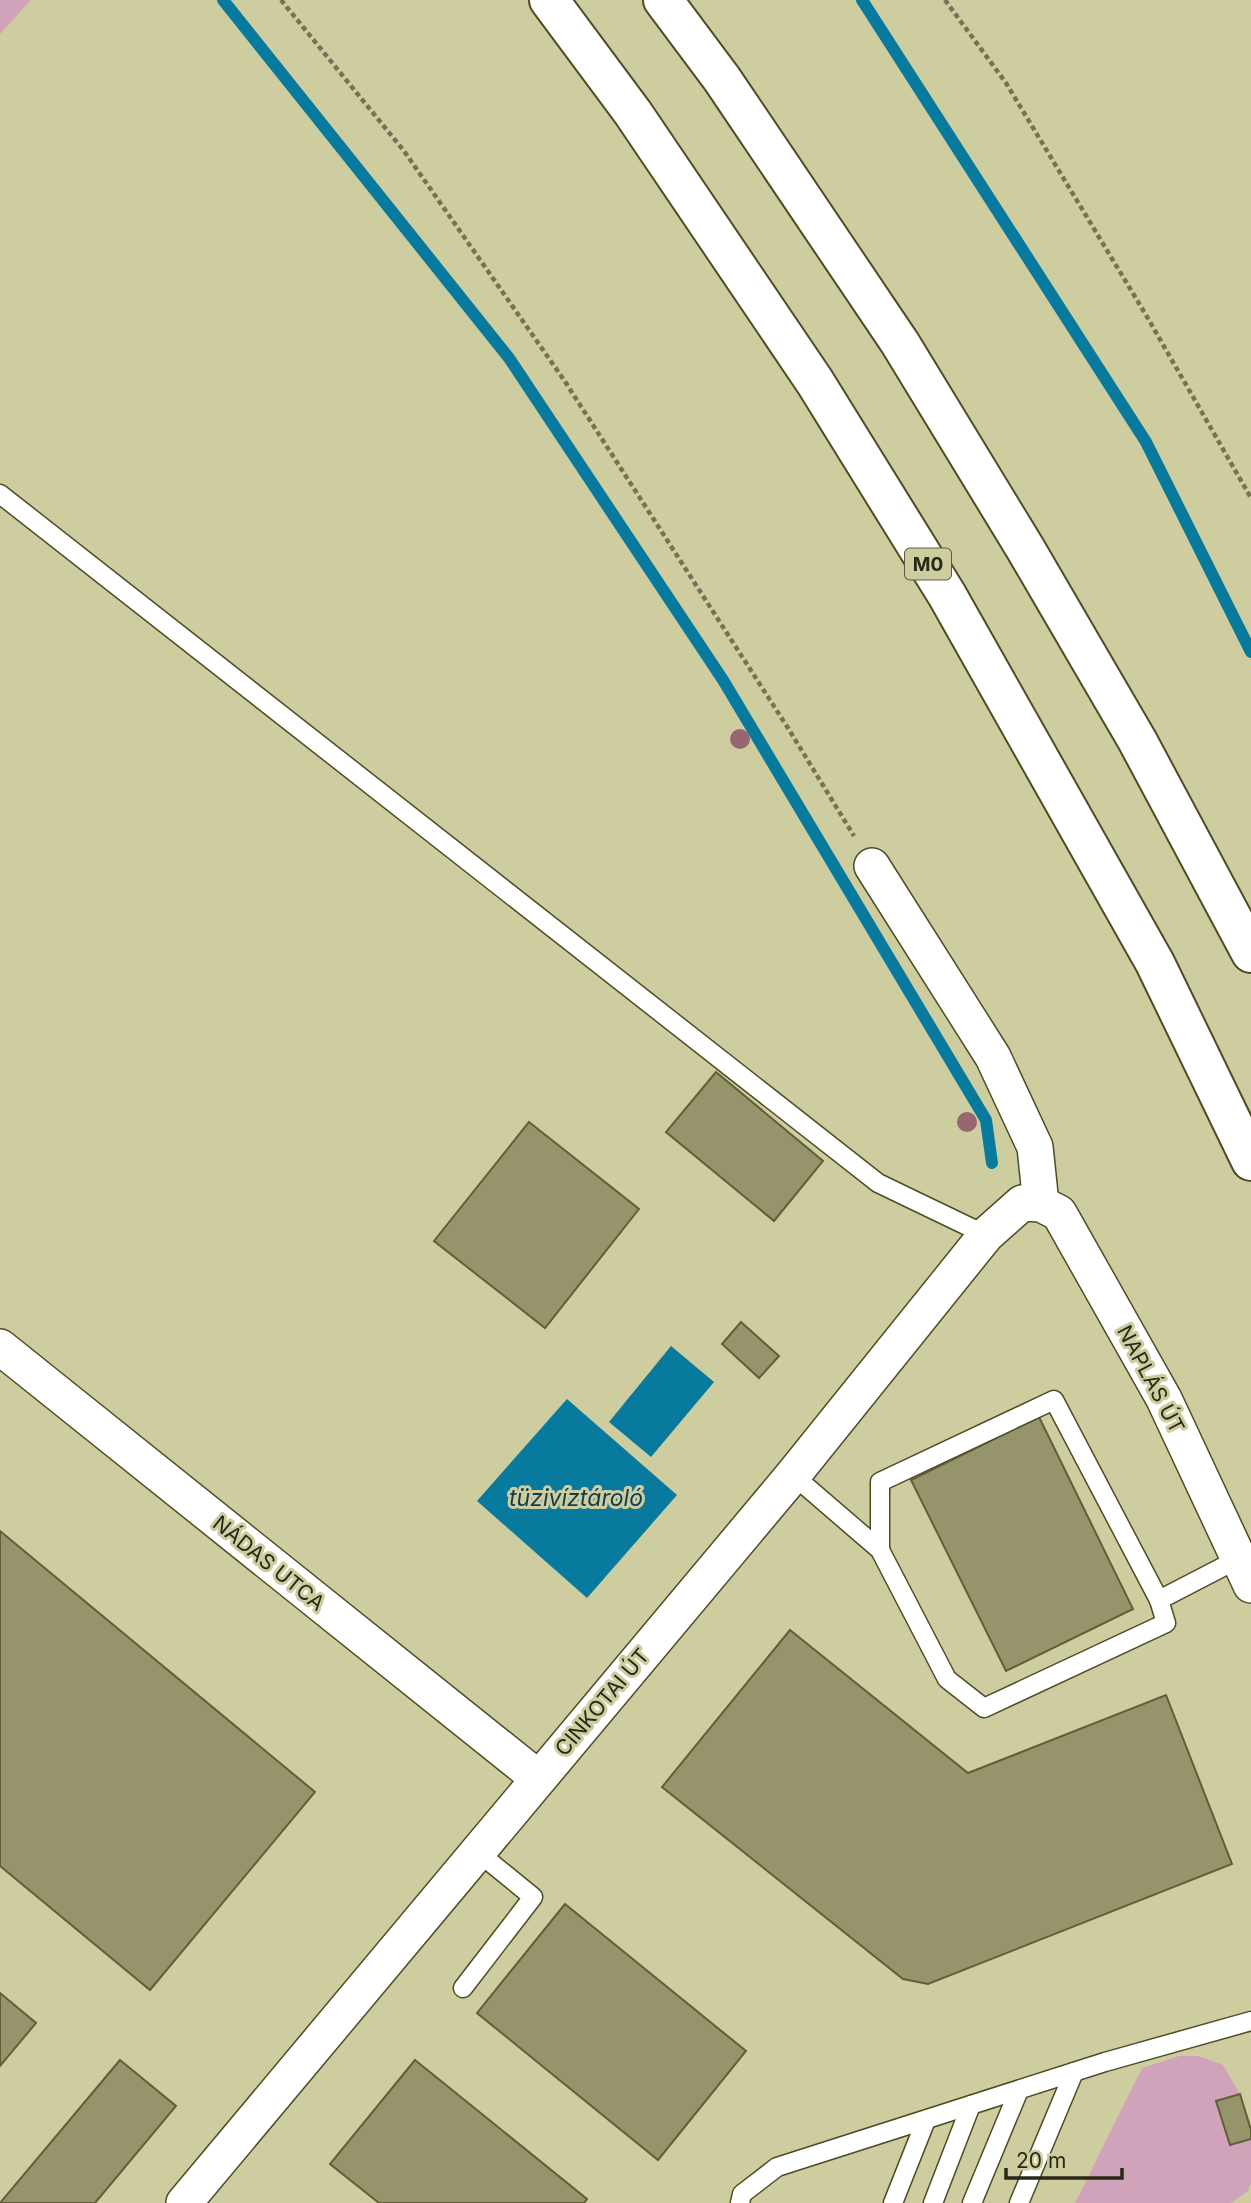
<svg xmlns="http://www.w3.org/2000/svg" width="1251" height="2203" font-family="Inter,sans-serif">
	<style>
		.green { fill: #d1a3ba }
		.water { fill: #087a9d }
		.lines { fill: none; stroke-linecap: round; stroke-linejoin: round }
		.stream { stroke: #087a9d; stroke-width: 12 }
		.building { fill: #96946a; stroke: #605f36; stroke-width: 2 }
		.service-casing { stroke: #4e4c24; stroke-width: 21 }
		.minor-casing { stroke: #4e4c24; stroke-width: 38 }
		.trunk-casing { stroke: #4e4c24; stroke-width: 42 }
		.path { stroke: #747355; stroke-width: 4.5; stroke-dasharray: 5 3.5; stroke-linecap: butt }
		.service { stroke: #fff; stroke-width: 18 }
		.minor { stroke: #fff; stroke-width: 35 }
		.trunk { stroke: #fff; stroke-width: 38 }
		.tree { fill: #966671 }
		.labels { text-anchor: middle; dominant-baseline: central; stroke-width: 6; stroke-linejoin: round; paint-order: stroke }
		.shield { fill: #cecda0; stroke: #5a5a40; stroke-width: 2 }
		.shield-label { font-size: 19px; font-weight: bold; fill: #292917 }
		.street-label { font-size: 21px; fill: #292917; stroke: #cecda0 }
		.water-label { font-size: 23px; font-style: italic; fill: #123c4c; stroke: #cecda0 }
	</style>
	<rect width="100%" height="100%" fill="#cecda0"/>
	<g class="green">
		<polygon points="0,0 31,0 0,34"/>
		<polygon points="1179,2056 1199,2056 1223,2065 1240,2094 1216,2101 1230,2144 1251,2139 1251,2183 1248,2191 1231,2203 1075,2203 1142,2068"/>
	</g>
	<g class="water">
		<polygon points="671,1346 714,1382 651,1457 609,1422"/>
		<polygon points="567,1399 677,1495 587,1598 477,1501"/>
	</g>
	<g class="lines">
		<g class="stream">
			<polyline points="223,0 509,358 723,680 986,1120 992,1163"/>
			<polyline points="862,0 1146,442 1251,652"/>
		</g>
	</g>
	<g class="building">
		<polygon points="716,1072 823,1161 774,1221 666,1132"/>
		<polygon points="529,1122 639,1209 545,1328 434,1241"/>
		<polygon points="741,1322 779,1356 759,1378 722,1344"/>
		<polygon points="1039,1417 1133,1609 1006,1671 911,1480"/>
		<polygon points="0,1531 315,1792 150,1990 0,1866"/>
		<polygon points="790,1630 968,1773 1166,1695 1232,1864 928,1984 903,1979 662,1787"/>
		<polygon points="565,1904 746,2051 658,2160 477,2013"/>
		<polygon points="0,1993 36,2023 0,2066"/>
		<polygon points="120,2060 176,2106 95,2203 0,2203"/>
		<polygon points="415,2060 587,2199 584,2203 379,2203 330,2164"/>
		<polygon points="1240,2094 1251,2130 1251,2139 1230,2145 1216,2101"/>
	</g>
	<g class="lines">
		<defs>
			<g id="service">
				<polyline points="0,494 878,1183 986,1235"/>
				<polyline points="793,1475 880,1550 947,1679 984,1708 1166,1623 1159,1600"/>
				<polyline points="880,1550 880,1482 1054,1400 1159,1600 1240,1558"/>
				<polyline points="463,1988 533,1897 479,1853"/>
				<polyline points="740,2203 742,2194 777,2167 1105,2062 1251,2021"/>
				<polyline points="893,2203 926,2120"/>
				<polyline points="933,2203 971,2105"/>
				<polyline points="972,2203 1019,2090"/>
				<polyline points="1019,2203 1074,2072"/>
			</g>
			<g id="minor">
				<polyline points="872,866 993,1057 1035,1147 1041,1204"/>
				<polyline points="0,1347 538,1778"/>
				<polyline points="184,2203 793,1475 986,1235 1022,1203 1041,1204 1059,1213 1164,1399 1251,1585"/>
			</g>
			<g id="trunk">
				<polyline points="549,0 633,113 815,382 947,595 1155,963 1251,1161"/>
				<polyline points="663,0 722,79 900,343 1025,548 1137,740 1251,953"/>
			</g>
		</defs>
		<use href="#service" class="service-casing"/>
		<use href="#minor" class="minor-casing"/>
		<use href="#trunk" class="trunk-casing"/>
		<g class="path">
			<polyline points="281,0 404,151 564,380 788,728 854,836"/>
			<polyline points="945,0 1006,83 1146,315 1251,498"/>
		</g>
		<use href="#service" class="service"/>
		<use href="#minor" class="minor"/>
		<use href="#trunk" class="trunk"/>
	</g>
	<g class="tree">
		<circle cx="740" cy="739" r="10"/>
		<circle cx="967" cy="1122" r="10"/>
	</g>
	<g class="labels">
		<rect class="shield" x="905" y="548.5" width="46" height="31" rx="5"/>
		<g class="shield-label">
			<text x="928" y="564">M0</text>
		</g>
		<g class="street-label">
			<text transform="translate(1151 1379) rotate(62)">NAPLÁS ÚT</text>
			<text transform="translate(269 1563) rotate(39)">NÁDAS UTCA</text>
			<text transform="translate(602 1702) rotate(-50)">CINKOTAI ÚT</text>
		</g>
		<g class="water-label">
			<text x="576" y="1498">tüzivíztároló</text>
		</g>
	</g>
	<path d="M1006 2168v10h116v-10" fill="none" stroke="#292917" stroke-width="3.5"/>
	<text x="1016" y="2168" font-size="21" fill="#292917" stroke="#cecda0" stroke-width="5" paint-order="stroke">20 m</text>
</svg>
